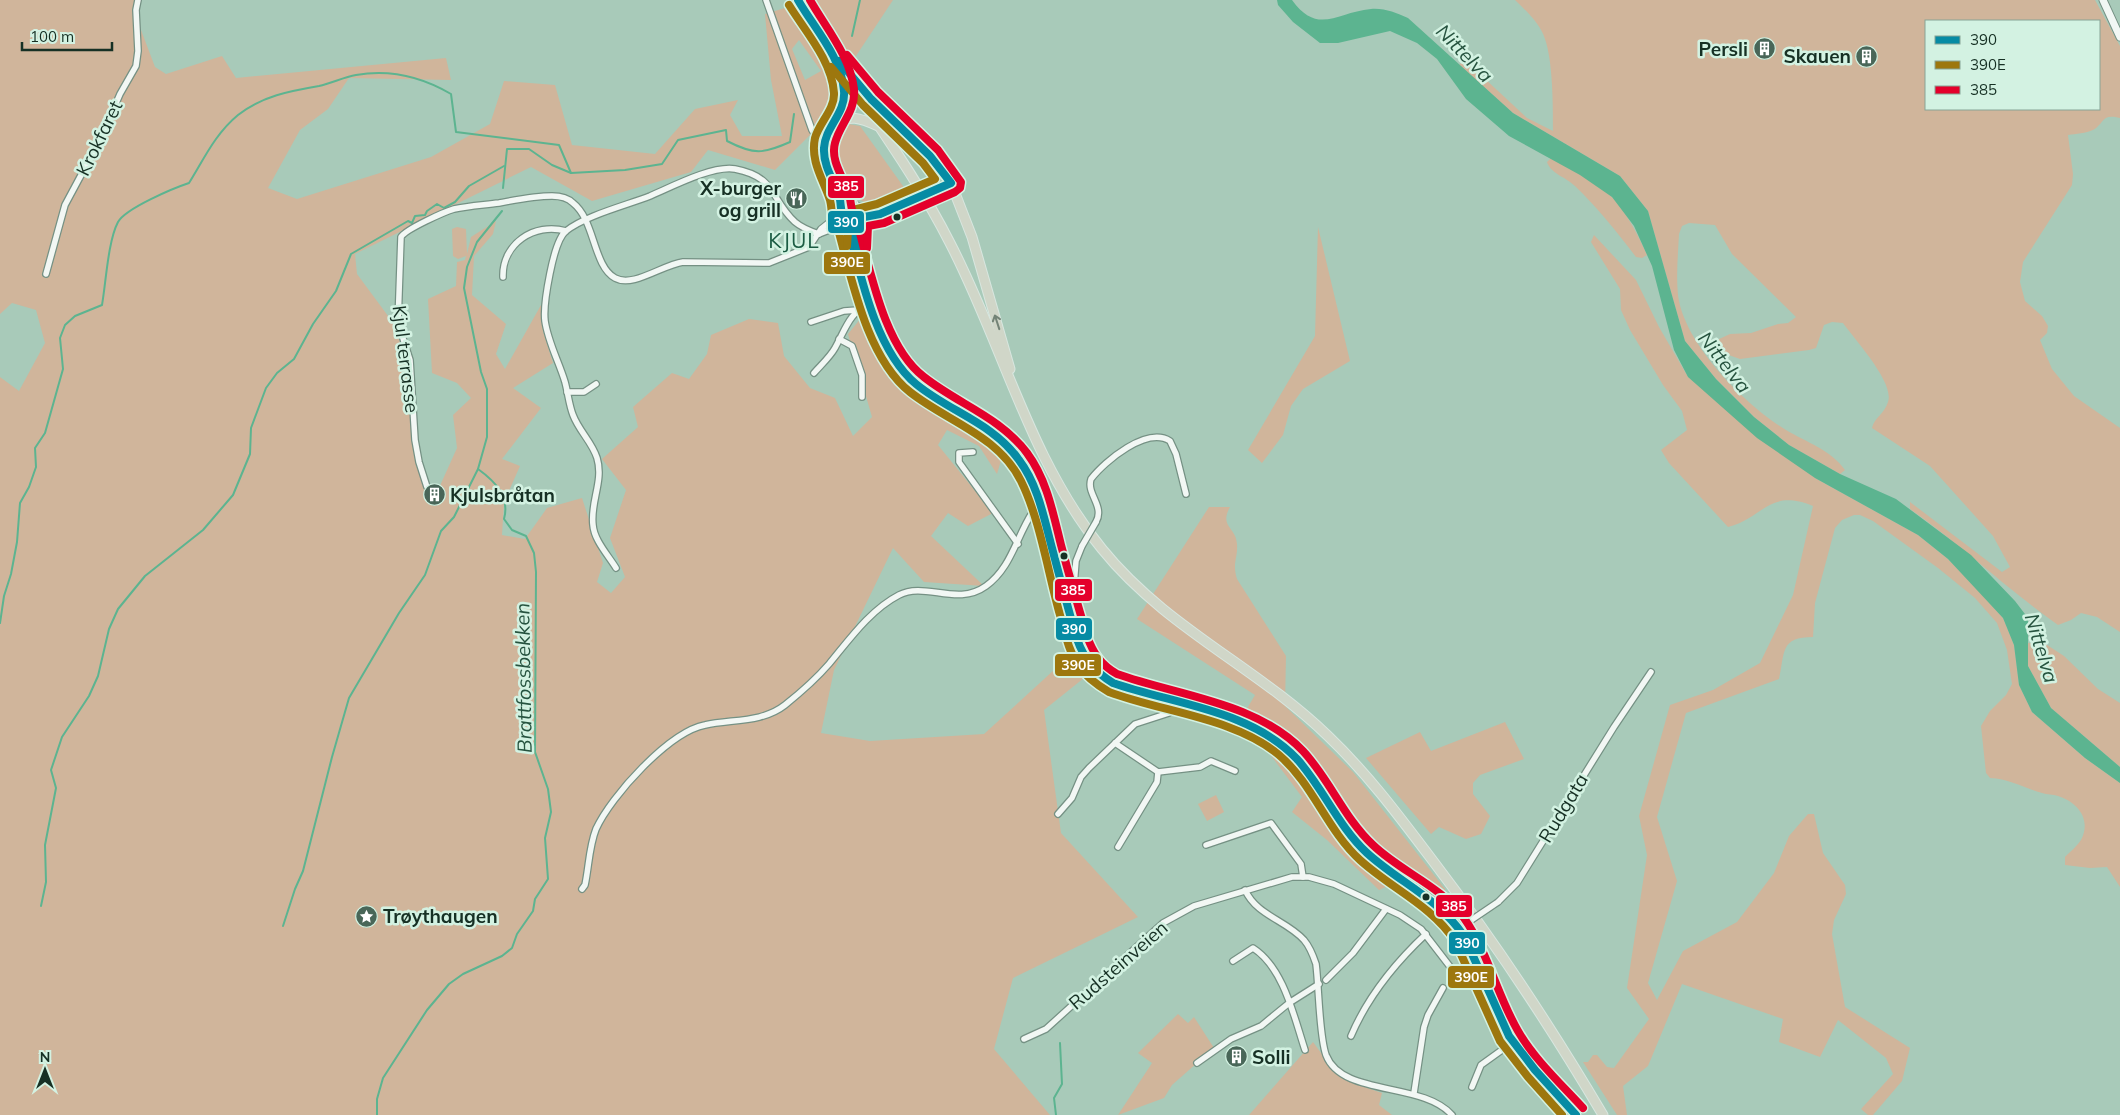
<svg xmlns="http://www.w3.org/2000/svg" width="2120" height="1115" font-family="Mulish,sans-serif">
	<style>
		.green { fill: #d0b59b; fill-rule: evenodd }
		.water { fill: #5cb490 }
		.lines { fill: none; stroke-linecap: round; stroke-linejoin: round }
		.stream { stroke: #5cb490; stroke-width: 2 }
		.minor-casing { stroke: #759184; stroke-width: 8 }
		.tertiary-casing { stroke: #759184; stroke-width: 9 }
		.secondary-casing { stroke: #759184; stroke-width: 10 }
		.trunk-casing { stroke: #d8e7e0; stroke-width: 11 }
		.minor { stroke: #f2f7f4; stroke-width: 5.5 }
		.tertiary { stroke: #f2f7f4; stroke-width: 7 }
		.secondary { stroke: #f2f7f4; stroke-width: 8 }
		.trunk { stroke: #d0d6c8; stroke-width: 9 }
		.minor-bridge-casing { stroke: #759184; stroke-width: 8; stroke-linecap: butt }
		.secondary-bridge-casing { stroke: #759184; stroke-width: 10; stroke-linecap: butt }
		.minor-bridge { stroke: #f2f7f4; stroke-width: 5.5 }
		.secondary-bridge { stroke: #f2f7f4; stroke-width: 8 }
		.bus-1-casing { stroke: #d3f2e2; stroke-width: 11 }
		.bus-2-casing { stroke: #d3f2e2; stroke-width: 11 }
		.bus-3-casing { stroke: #d3f2e2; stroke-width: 11 }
		.bus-1 { stroke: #068ba4; stroke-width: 8 }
		.bus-2 { stroke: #9d770e; stroke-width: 8 }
		.bus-3 { stroke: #e4002b; stroke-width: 8 }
		.oneway { stroke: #738376 }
		.bus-dot { fill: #163024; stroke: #d3f2e2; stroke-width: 2 }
		.labels { text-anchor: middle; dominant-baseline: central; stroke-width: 5; stroke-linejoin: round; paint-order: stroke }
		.poi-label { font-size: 19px; font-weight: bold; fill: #163024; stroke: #d3f2e2; text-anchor: end }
		.street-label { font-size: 19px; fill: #163024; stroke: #d3f2e2 }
		.water-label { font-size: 20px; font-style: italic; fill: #26533f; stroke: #d3f2e2 }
		.quarter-label { font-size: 21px; letter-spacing: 1px; fill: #1b5c43; stroke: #d3f2e2 }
		.line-badge { stroke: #d3f2e2; stroke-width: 2 }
		.badge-label { font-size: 14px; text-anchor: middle; font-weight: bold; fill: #fff }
	</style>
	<rect width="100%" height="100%" fill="#a8cab9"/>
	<g class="green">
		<path d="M0,0H139L138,22L155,67L166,74L222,56L236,78L446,58L451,80L349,78L328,109L300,130L268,188L297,199L431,157L490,124L504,81L555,85L572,145L655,154L695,109L738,100L730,115L742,136H782L771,80L765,14L795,5L837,86L838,101L826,119L775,170L708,150L691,172L592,201L531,167L355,254L357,274L394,324L407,363L415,440L434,499L457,448L453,415L471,398L457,383L432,373L428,299L456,286L457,262L465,260L466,256L458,259L453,256L452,229L457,227L466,229L467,254L471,237L496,221L493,234L474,256L472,295L506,324L496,354L505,369L541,305L543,331L553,363L513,388L541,408L502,459L520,466L504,502L502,535L525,539L547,508L582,498L603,563L597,582L611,593L625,577L610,538L626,490L602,459L638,427L633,407L672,373L689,379L707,354L711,335L749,319L778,323L784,356L810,388L835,398L853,436L872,417L848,334L866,312L880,354L908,386L986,432L1004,450L997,474L979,446L947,430L938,445L993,513L968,526L948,513L931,536L984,586L924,582L893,548L834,670L821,733L870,741L984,734L1066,659L1084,678L1044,710L1061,833L1138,917L1013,978L994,1049L1050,1115H0V377L19,391L45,343L36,310L12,303L0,314ZM799,40L821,71L805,80L792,49Z"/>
		<polygon points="814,0 893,0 850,65 811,1"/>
		<path d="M1515,0H2095L2120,46V118C2101,113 2105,123 2093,130C2086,133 2076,134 2068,135L2073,174L2072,185L2023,262L2020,282L2025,301L2042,316L2048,326L2047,333L2040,340L2052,369L2074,396L2120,428V632L2097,617L2081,613L2071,620L2058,625C2007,589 1961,545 1910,509V502L2002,572L2010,567L1993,536L1930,466L1872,428C1874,418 1885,413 1888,402C1895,383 1855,340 1843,323L1832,322L1824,325L1816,348L1809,350L1740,359L1723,353L1717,347V340L1730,334L1751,333L1778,324L1788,323L1796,317L1732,254L1715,225L1689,223L1682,226L1679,234C1678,254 1676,275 1678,295C1684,344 1745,405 1786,430C1806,442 1831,450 1845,470L1840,474L1789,445L1754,417L1716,379L1685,341L1648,211L1620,176L1513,113L1459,65L1462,62L1469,64L1527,118L1553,131C1553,106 1553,62 1545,39C1540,23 1526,11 1515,0ZM1926,21H2099V109H1926Z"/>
		<polygon points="848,124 860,126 908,193 884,205 866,203 849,194 830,162 829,144"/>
		<path d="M1551,158C1571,169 1597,181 1613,198C1628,215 1638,235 1647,255L1642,258L1636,257C1617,232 1598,208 1575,186C1566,177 1551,174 1547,162Z"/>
		<polygon points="1318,227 1350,361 1303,389 1291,406 1283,435 1262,463 1248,450 1315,336"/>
		<path d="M1594,235L1636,280L1659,327L1688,377L1815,478L1918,535L1948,559L1979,591L2003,618L2014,645L2019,685L2032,712L2085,758L2120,783V887L2107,867L2090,868L2065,865V857C2070,852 2077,846 2081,840C2092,819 2077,802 2058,796C2053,794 2047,795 2042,793C2024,788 2010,779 1990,778L1986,773L1981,726L1990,711L2006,695L2012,684L2007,650L1997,623L1975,598L1938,568L1873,521L1860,515H1854L1842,520L1835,528L1815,603L1813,637C1780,637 1785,652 1779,679L1686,713L1657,817L1677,881L1648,983L1657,1000L1683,951L1737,922L1774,873L1789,836L1808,814H1814L1823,853L1845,885L1846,894L1834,920L1832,934L1845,1007L1910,1048L1902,1081L1873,1115H1868L1861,1109L1893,1074L1886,1058L1838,1020L1820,1057L1779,1042L1783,1019L1682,984L1648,1066L1623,1086L1627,1115H1617L1583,1062H1588L1593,1055H1597L1607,1067L1614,1068L1649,1019L1627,988L1647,855L1639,816L1670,705L1713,690L1760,663L1793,595L1813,506C1768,488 1764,518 1728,527L1669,463L1661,450L1687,430L1682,411L1663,385L1630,330L1621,310L1620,289L1591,242Z"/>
		<path d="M1209,507H1230C1219,527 1236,527 1237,544C1238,559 1232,562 1237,579L1286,656L1285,706L1353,772L1445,889V898L1396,882L1379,890L1327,840L1292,812L1302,797L1242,717L1255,695L1137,619Z"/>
		<polygon points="2028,643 2044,643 2064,656 2098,689 2120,703 2120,767 2051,708 2028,666"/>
		<polygon points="1505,722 1524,759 1480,775 1473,783 1473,794 1490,816 1481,834 1466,839 1439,827 1431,834 1366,758 1420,732 1431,751"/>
		<polygon points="1216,795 1224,812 1207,821 1198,804"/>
		<polygon points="1178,1014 1188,1023 1194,1017 1214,1048 1172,1085 1164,1098 1118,1115 1152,1063 1138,1053"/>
		<path d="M1313,1042C1339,1077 1341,1079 1382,1093L1379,1105L1392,1115H1249Z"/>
	</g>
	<path class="water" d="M1277,0H1292C1318,36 1337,12 1371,9C1385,8 1396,13 1408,18L1513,113L1620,176L1648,211L1685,341L1716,379L1754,417L1789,445L1840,474L1896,499L1971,555L2015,601L2028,618V666L2051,708L2120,767V783L2085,758L2032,712L2019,685L2014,645L2003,618L1948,559L1918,535L1815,478L1757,438L1688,377L1674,350L1652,266L1634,226L1612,197L1580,175L1509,136L1466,99L1437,59L1417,43L1390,31L1338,43H1320L1293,22L1278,5Z"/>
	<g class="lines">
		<g class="stream">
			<polyline points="852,36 860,0"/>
			<path d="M503,188L507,149H529L552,165L571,173L625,170L662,164L678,140L726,130L727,141C754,155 763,154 790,142L794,114"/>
			<path d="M0,623L4,596L11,574L17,542L20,503L29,487L36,467L35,448L45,433L63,369L60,338L65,325L75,316L102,305C106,282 108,241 118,222C126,208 174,188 189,183C204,159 215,134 238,115C262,96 290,91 319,86C332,83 344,77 356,75C390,69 422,77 451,94L456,132L559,145L571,173"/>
			<polyline points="41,906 46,882 45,845 56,788 51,770 62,737 89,696 98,676 109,629 118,609 145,576 203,530 233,495 250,454 251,428 266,388 277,373 294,359 313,324 336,291 351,254 408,221 412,223 415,216 425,215 427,211 437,204 444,208 455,202 469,186 504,166"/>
			<polyline points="283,926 295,889 303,871 332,757 349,698 399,613 425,575 441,531 454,517 478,469"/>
			<path d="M377,1115V1099L383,1078L427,1010L449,984L463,974L502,956L512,948L517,934L533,911L535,899L548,879L545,838L551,812L548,789L535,752L536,572L534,553L526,536L512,530L504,519C510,497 496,482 478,469L487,437V389L481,372L464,288L467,267L477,242L502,211"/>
			<polyline points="1056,1115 1054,1098 1062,1084 1060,1043"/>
		</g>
		<defs>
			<g id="minor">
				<polyline points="766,0 812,130 817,138 825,141"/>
				<polyline points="819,234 847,223"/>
				<polyline points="46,274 65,205 101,138 120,94 136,66 138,51 136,10 138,0"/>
				<path d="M503,277C502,244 534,222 566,231"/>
				<polyline points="811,322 844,311 858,310"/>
				<polyline points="839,339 852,346 862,375 862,397"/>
				<path d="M814,373C821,365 830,357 835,348C846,328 849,313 871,302"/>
				<polyline points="567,392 584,392 596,384"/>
				<polyline points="973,452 959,453 959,462 1018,544"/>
				<path d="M427,487L419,462L415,440L410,360L398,323L401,237C406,229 444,212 454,209C468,206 484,205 499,203C516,200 534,196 552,196C559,196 568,198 573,203C595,220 593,266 615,278C633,288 662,265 683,262L769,263L809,247L821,229L841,213"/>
				<path d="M1096,522C1105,506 1086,494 1091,479C1105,461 1147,426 1170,441L1176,454L1186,494"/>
				<path d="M616,568C608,555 594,540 593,525C590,502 604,481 597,458C592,442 579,431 573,415C569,405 568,393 565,382C559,362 548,342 545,321C543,305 553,241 566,231C584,216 627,205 650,196C671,187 713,165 735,169C777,177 770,199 795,222C802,228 810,231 819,234"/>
				<polyline points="1064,591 1074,586 1076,561 1082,546"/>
				<polyline points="1115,743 1158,772 1200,767 1211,761 1235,771"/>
				<polyline points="1058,814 1072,798 1081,777 1089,768 1135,724 1169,713 1175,703"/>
				<polyline points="1206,845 1271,823 1301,864 1303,877"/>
				<polyline points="1118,847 1157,782 1158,772"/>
				<path d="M582,889L585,885C589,866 589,847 596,829C611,796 669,732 705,725C732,719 762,723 785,705C800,693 816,679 829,664C849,640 870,610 899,595C925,581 957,607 986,586C1011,568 1016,538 1032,513C1034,510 1037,509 1041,508"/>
				<path d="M1245,890C1257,916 1286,920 1304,940C1310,947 1313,955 1316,964C1319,988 1319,1035 1326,1055C1342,1097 1422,1081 1452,1115"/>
				<polyline points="1498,902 1517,883 1614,727 1651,672"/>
				<path d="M1233,961L1253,948C1284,968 1294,1017 1305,1050"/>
				<polyline points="1326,980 1353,953 1386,909"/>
				<path d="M1351,1036C1368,996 1394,964 1426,934"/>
				<polyline points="1024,1039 1046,1029 1163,923 1194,906 1292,877 1309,877 1334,884 1400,915 1421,929 1458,977 1470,981 1483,979"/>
				<polyline points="1197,1063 1231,1039 1261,1026 1289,1003 1319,984"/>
				<polyline points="1472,1087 1481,1065 1513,1042"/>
				<polyline points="1414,1093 1424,1027 1428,1015 1443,988"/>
			</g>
			<polyline id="tertiary" points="2103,0 2120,37"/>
			<g id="secondary">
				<circle cx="850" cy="214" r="10"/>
				<polyline points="857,207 889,210"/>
				<polyline points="859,218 880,214 906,203"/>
				<path d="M847,223C858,261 879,350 906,376C946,415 998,416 1027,472C1047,510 1056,561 1067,602C1074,627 1078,658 1099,675C1114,686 1133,690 1150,696C1185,706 1228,714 1261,730C1309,753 1327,811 1362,848C1394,881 1440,894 1464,936L1509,1036L1535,1070L1576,1115"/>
				<polyline points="856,251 858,220"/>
			</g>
			<g id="trunk">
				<path d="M798,0C845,83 907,158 950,243C1003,345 1029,459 1102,549C1166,628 1257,667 1328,736C1369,775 1402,820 1436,865C1497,945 1552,1029 1603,1115"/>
				<polyline points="845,68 871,99 930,156 951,183 972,237 1010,369"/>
				<path d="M840,73C851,117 824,117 824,150C824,170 838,189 842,209"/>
				<path d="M833,125C850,114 860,118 878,126"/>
				<polyline points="835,179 853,204"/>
			</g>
		</defs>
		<use href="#minor" class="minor-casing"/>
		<use href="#tertiary" class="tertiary-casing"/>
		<use href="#secondary" class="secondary-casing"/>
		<use href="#trunk" class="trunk-casing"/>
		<use href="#minor" class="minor"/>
		<use href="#tertiary" class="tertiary"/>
		<use href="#secondary" class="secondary"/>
		<use href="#trunk" class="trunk"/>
		<defs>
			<g id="minor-bridge">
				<polyline points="1082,546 1096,522"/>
				<polyline points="1467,923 1498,902"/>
			</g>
			<polyline id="secondary-bridge" points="906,203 939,189"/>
		</defs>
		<use href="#minor-bridge" class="minor-bridge-casing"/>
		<use href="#secondary-bridge" class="secondary-bridge-casing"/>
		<use href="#minor-bridge" class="minor-bridge"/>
		<use href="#secondary-bridge" class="secondary-bridge"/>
		<defs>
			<g id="bus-1">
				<path d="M798,0C814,28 842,58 844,91C846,113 825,127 824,148C823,165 833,180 839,195C842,204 839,216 847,223C860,273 875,350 916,384C950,412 993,423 1019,460C1038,485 1044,518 1052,548C1060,578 1068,609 1077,639C1084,659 1095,672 1113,683C1173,704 1251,710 1297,759C1323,788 1338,826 1367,853C1400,883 1437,897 1464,936L1509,1036L1535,1070L1576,1115"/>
				<polyline points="839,61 871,99 930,156 951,183 880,214 859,218 857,247"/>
			</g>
			<g id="bus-2">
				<path d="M789,5C805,31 832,61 834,93C835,109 819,123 815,138C810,161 823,179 830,200C833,211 830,220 838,229C852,280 867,358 910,392C948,422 998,435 1021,481C1040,519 1048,573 1060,615C1065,632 1068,650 1078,665C1086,677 1097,685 1109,692C1162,712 1236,718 1279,755C1313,784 1327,830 1360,860C1392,889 1431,905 1455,941L1500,1041L1528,1077L1562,1115"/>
				<polyline points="831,67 863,105 923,163 935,179 877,204 853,210 849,216 847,246"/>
			</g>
			<g id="bus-3">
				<path d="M810,0C826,28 850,56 854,89C856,111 840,124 835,143C830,161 844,178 849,194C852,205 850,210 856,219C870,267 883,346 924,377C958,404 1000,417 1027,453C1047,480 1053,513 1061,545C1069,575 1078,606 1087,636C1093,653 1101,665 1117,674C1179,696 1256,702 1303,751C1330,780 1344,818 1373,845C1401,872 1441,886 1464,918C1488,952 1497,995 1518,1031C1534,1059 1561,1084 1583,1108"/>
				<polyline points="847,55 878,92 938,150 961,182 960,188 955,192 884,223 868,226 867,248"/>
			</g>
		</defs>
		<use href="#bus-1" class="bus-1-casing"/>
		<use href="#bus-2" class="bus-2-casing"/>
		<use href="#bus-3" class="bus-3-casing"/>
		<use href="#bus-1" class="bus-1"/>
		<use href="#bus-2" class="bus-2"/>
		<use href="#bus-3" class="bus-3"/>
	</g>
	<defs><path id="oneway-shaft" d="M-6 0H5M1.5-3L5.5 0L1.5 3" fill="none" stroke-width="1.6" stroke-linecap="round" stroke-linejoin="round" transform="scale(1.25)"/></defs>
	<use class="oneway" href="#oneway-shaft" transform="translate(997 322) rotate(-108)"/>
	<defs>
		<symbol id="building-disc" viewBox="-11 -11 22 22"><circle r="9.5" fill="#496658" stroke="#d3f2e2"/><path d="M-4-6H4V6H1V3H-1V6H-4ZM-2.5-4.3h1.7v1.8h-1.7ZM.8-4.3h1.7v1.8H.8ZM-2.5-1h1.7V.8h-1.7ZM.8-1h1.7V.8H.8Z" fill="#fff"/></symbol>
		<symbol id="restaurant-disc" viewBox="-11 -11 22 22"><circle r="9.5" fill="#496658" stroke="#d3f2e2"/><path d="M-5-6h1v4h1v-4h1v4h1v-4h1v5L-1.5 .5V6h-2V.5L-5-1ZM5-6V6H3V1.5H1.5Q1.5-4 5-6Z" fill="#fff"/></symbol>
		<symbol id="sight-disc" viewBox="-11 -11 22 22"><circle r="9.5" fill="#496658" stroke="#d3f2e2"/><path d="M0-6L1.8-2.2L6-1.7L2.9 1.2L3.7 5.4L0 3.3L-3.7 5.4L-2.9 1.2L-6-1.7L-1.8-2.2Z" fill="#fff"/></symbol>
	</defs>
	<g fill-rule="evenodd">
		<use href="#building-disc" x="1752" y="36" width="25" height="25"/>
		<use href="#building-disc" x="1854" y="44" width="25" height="25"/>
		<use href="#restaurant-disc" x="784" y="186" width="25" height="25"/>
		<use href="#building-disc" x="422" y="482" width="25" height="25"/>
		<use href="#sight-disc" x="354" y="904" width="25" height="25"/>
		<use href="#building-disc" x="1224" y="1044" width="25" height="25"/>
	</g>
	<g class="bus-dot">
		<circle cx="897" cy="217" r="4.5"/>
		<circle cx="1064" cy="556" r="4.5"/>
		<circle cx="1426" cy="897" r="4.5"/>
	</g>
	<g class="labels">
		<g class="poi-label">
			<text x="1748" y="49">Persli</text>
			<text x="1851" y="56">Skauen</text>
			<text x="781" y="188">X-burger<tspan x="781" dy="22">og grill</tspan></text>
			<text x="450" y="495" text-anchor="start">Kjulsbråtan</text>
			<text x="383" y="916" text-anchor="start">Trøythaugen</text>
			<text x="1252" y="1057" text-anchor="start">Solli</text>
		</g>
		<g class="street-label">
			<text transform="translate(99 138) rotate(-64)">Krokfaret</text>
			<text transform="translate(406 359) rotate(83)">Kjul terrasse</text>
			<text transform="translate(1563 808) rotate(-59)">Rudgata</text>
			<text transform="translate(1118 965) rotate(-41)">Rudsteinveien</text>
		</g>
		<g class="water-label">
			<text transform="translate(1465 53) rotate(46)">Nittelva</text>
			<text transform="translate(1725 362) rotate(52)">Nittelva</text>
			<text transform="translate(2042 648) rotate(73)">Nittelva</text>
			<text transform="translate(523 678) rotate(-91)">Brattfossbekken</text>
		</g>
		<g class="quarter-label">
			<text x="794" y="240">KJUL</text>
		</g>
	</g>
	<g class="line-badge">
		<rect x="827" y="175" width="38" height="24" rx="5" fill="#e4002b"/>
		<rect x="827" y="210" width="38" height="24" rx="5" fill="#068ba4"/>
		<rect x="823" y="251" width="48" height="24" rx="5" fill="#9d770e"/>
		<rect x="1054" y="578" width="39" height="24" rx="5" fill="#e4002b"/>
		<rect x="1055" y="617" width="38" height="24" rx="5" fill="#068ba4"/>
		<rect x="1054" y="653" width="48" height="24" rx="5" fill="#9d770e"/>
		<rect x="1435" y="894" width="38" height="24" rx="5" fill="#e4002b"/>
		<rect x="1448" y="931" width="38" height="24" rx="5" fill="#068ba4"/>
		<rect x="1447" y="965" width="48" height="24" rx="5" fill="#9d770e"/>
	</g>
	<g class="badge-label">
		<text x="846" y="191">385</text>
		<text x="846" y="227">390</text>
		<text x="847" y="267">390E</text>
		<text x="1073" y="595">385</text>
		<text x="1074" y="634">390</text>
		<text x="1078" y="670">390E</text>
		<text x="1454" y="911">385</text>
		<text x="1467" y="948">390</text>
		<text x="1471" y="982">390E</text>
	</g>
	<rect x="1925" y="20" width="175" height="90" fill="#d3f2e2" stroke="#87a496"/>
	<rect x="1935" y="36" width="25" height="8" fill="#068ba4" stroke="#87a496"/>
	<text x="1970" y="45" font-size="15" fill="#163024">390</text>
	<rect x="1935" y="61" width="25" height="8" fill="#9d770e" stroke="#87a496"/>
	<text x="1970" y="70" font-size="15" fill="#163024">390E</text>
	<rect x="1935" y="86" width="25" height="8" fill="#e4002b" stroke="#87a496"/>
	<text x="1970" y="95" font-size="15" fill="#163024">385</text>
	<g transform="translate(45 1070)" stroke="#d3f2e2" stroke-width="4" paint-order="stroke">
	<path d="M0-4L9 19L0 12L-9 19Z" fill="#163024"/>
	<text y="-8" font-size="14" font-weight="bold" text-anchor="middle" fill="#163024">N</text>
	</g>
	<path d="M22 42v8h90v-8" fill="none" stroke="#163024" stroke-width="2.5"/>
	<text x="30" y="42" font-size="15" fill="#163024" stroke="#d3f2e2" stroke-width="4" paint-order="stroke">100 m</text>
</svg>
